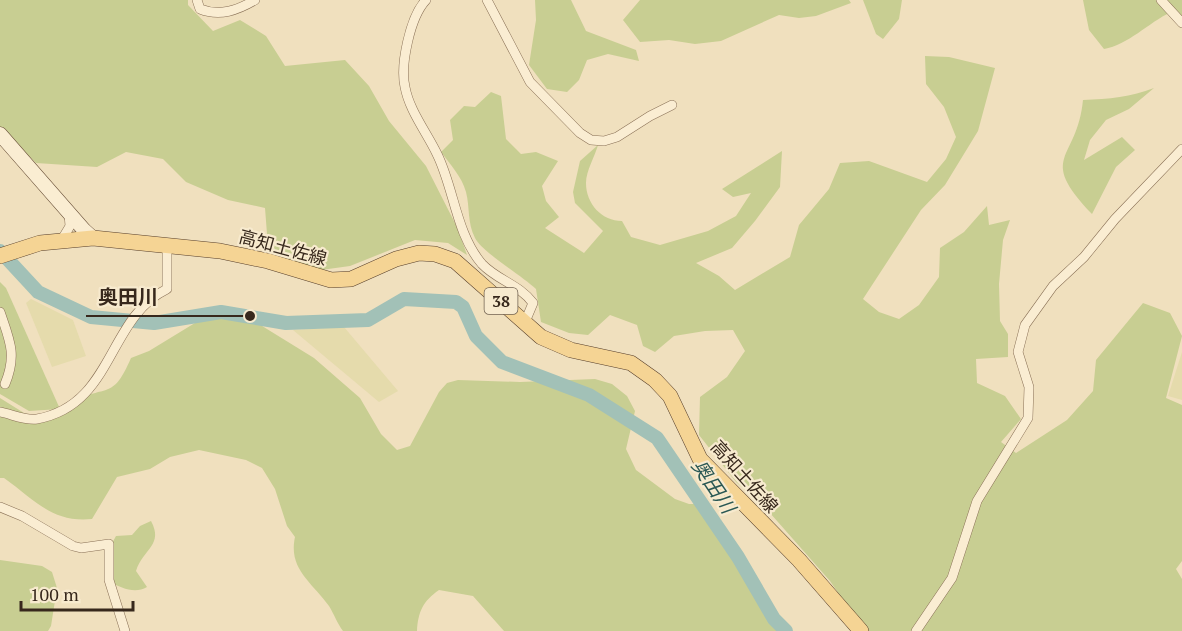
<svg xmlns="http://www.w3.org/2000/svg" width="1182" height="631" font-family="'PT Serif','Noto Sans JP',serif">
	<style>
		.farmland { fill: #e5dbac }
		.green { fill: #c8ce92 }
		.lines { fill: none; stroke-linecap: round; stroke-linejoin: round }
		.river { stroke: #a2c1b7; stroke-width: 14 }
		.street-casing { stroke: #897056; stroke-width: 10 }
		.secondary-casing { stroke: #6a513a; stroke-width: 15 }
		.primary-casing { stroke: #563e2b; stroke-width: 16 }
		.street { stroke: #faedd2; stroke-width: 9 }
		.secondary { stroke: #faedd2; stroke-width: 14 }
		.primary { stroke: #f5d494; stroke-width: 15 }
		.labels { text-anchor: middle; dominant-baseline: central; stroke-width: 4.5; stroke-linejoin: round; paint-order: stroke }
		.shield { fill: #f7eace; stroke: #716251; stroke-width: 1.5 }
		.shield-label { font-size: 16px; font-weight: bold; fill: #37281c }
		.street-label { font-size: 18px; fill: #37281c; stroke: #f7eace }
		.water-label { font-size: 20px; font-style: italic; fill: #2a5854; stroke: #f7eace }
		.leader { fill: none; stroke: #37281c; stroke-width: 2 }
		.callout-dot { fill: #37281c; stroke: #f7eace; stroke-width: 2 }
		.callout-label { font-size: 20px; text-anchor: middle; font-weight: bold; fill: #37281c; stroke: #f7eace; stroke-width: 4.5; stroke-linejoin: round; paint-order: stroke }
	</style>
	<rect width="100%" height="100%" fill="#f0e0be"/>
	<g class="farmland">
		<polygon points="31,299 73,320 86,356 52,367 26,303"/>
		<polygon points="344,327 398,391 379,402 293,330"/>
		<polygon points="1182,352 1182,400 1168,396"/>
	</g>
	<g class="green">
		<polygon points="0,0 188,0 188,5 213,31 240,20 266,36 285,66 345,60 369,86 389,121 426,166 458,229 467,255 448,243 415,240 350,266 321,270 279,257 267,234 265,208 228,200 186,182 163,159 126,152 97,167 36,163 0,127"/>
		<polygon points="535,0 571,0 586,31 636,50 639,61 608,54 587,60 579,80 567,92 547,89 529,65 536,20"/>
		<polygon points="640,0 849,0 851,3 816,16 799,18 779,15 721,41 695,44 669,40 640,42 623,20"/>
		<polygon points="863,0 902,0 899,19 883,39 876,34"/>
		<path d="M1083,0H1182V21L1171,12C1148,23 1128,45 1104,49L1089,30Z"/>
		<path d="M925,56L949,57L995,68L978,131L945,185L921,210L863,299L879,312L899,319L919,305L939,277L940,248L964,232L987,206L989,225L1010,220L1003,240L999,284L1000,321L1008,334V357L976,359L977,383L1005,396L1021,419L1001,442L1016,453L1067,420L1093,391L1096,360L1143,303L1170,313L1182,336L1166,398L1182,405V561L1176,569L1182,579V631H864L830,581L770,513L736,482L699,435L700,397L727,377L745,351L733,330L705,331L674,336L655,352L643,346L637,325L610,315L588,335L569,333L541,322L536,289C522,276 481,251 475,238C467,222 470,207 466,192C462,177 450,164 441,152L453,140L450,120L464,106L475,107L491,92L501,96L506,139L521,154L536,152L558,161L542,186L546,201L559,217L545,228L584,253L603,231L575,203L573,192L580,161L598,145C595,156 586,171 586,183C586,204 602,221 622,221L631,237L660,245L708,231L736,216L751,193L733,197L722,189L782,151L780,187L755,221L732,248L696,263L719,276L735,290L790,257L799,225L829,189L840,163L869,161L927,182L946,159L956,137L944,107L926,84Z"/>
		<path d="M1154,88L1129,109L1106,120L1090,140L1084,160L1122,137L1135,150L1116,167L1092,214C1036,155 1077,162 1083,100C1109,99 1131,97 1154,88Z"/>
		<polygon points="0,282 6,288 60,409 29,411 0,394"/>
		<path d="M208,315L246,316L314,358L360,398L381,434L397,450L410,446L439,392L447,383L458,380L520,382L595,379L612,384L627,396L635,411L626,449L636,470L675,499L689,504H708L744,566L763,607L785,631H504L473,596L439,590C423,601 418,612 417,631H343C337,623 334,614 329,606C312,582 288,569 295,537L287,526L275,489L262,468L246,460L199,450L170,457L150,469L117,477L92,519C52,523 35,500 4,478H0V398L24,413L42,420C53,413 63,405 75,400C109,385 113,399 131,358L149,351Z"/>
		<path d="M151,521C164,545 143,549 136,571L147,587C135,594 121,588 110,582V547L116,536L132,535L140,526Z"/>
		<polygon points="0,560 42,566 52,572 57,588 51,626 48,631 0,631"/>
	</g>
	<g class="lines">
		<polyline class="river" points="0,251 38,292 91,317 154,323 221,312 286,323 368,320 404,299 456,302 463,307 476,336 502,362 589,395 657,438 738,557 774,619 786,631"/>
		<defs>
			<g id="street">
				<path d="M197,0L200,9C220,17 238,10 255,0"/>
				<path d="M426,0C410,17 400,65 405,87C409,110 427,133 437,154C454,188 456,234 482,264C497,280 520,285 533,303L525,322"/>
				<polyline points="487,0 530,82 580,133 591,140 604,141 617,137 650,116 672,105"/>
				<polyline points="1161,0 1182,23"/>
				<polyline points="61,241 70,226 69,214"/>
				<path d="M0,312C10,341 17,355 5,384"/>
				<path d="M0,412C11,414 26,421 37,419C114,405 107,318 167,289V244"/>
				<polyline points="0,507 22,516 73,546 81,548 109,544 109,580 125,631"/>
				<polyline points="916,631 952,578 977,501 1028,418 1029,387 1018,352 1025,325 1053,286 1084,257 1115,219 1182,149"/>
			</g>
			<polyline id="secondary" points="0,134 84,230 93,238"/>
			<polyline id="primary" points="0,256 40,243 93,238 220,251 268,261 331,280 351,279 396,259 419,253 435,254 455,261 541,337 571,350 631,363 655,380 670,396 700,459 799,560 861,631"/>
		</defs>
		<use href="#street" class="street-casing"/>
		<use href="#secondary" class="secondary-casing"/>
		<use href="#primary" class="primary-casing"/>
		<use href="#street" class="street"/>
		<use href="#secondary" class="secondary"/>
		<use href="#primary" class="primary"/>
	</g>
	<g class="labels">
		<rect class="shield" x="484.5" y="288" width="33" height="26" rx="4.5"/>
		<g class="shield-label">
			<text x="501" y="301">38</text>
		</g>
		<g class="street-label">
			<text transform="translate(283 247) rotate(15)">高知土佐線</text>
			<text transform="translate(745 476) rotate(48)">高知土佐線</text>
		</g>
		<g class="water-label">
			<text transform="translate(714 486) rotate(56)">奥田川</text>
		</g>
	</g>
	<path class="leader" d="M250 316L170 316H86"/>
	<circle class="callout-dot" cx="250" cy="316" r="6"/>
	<g class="callout-label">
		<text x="128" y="304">奥田川</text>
	</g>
	<path d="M21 601v9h112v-9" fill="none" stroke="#37281c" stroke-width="3"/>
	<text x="30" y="601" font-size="18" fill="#37281c" stroke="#f7eace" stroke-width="4.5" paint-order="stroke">100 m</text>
</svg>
